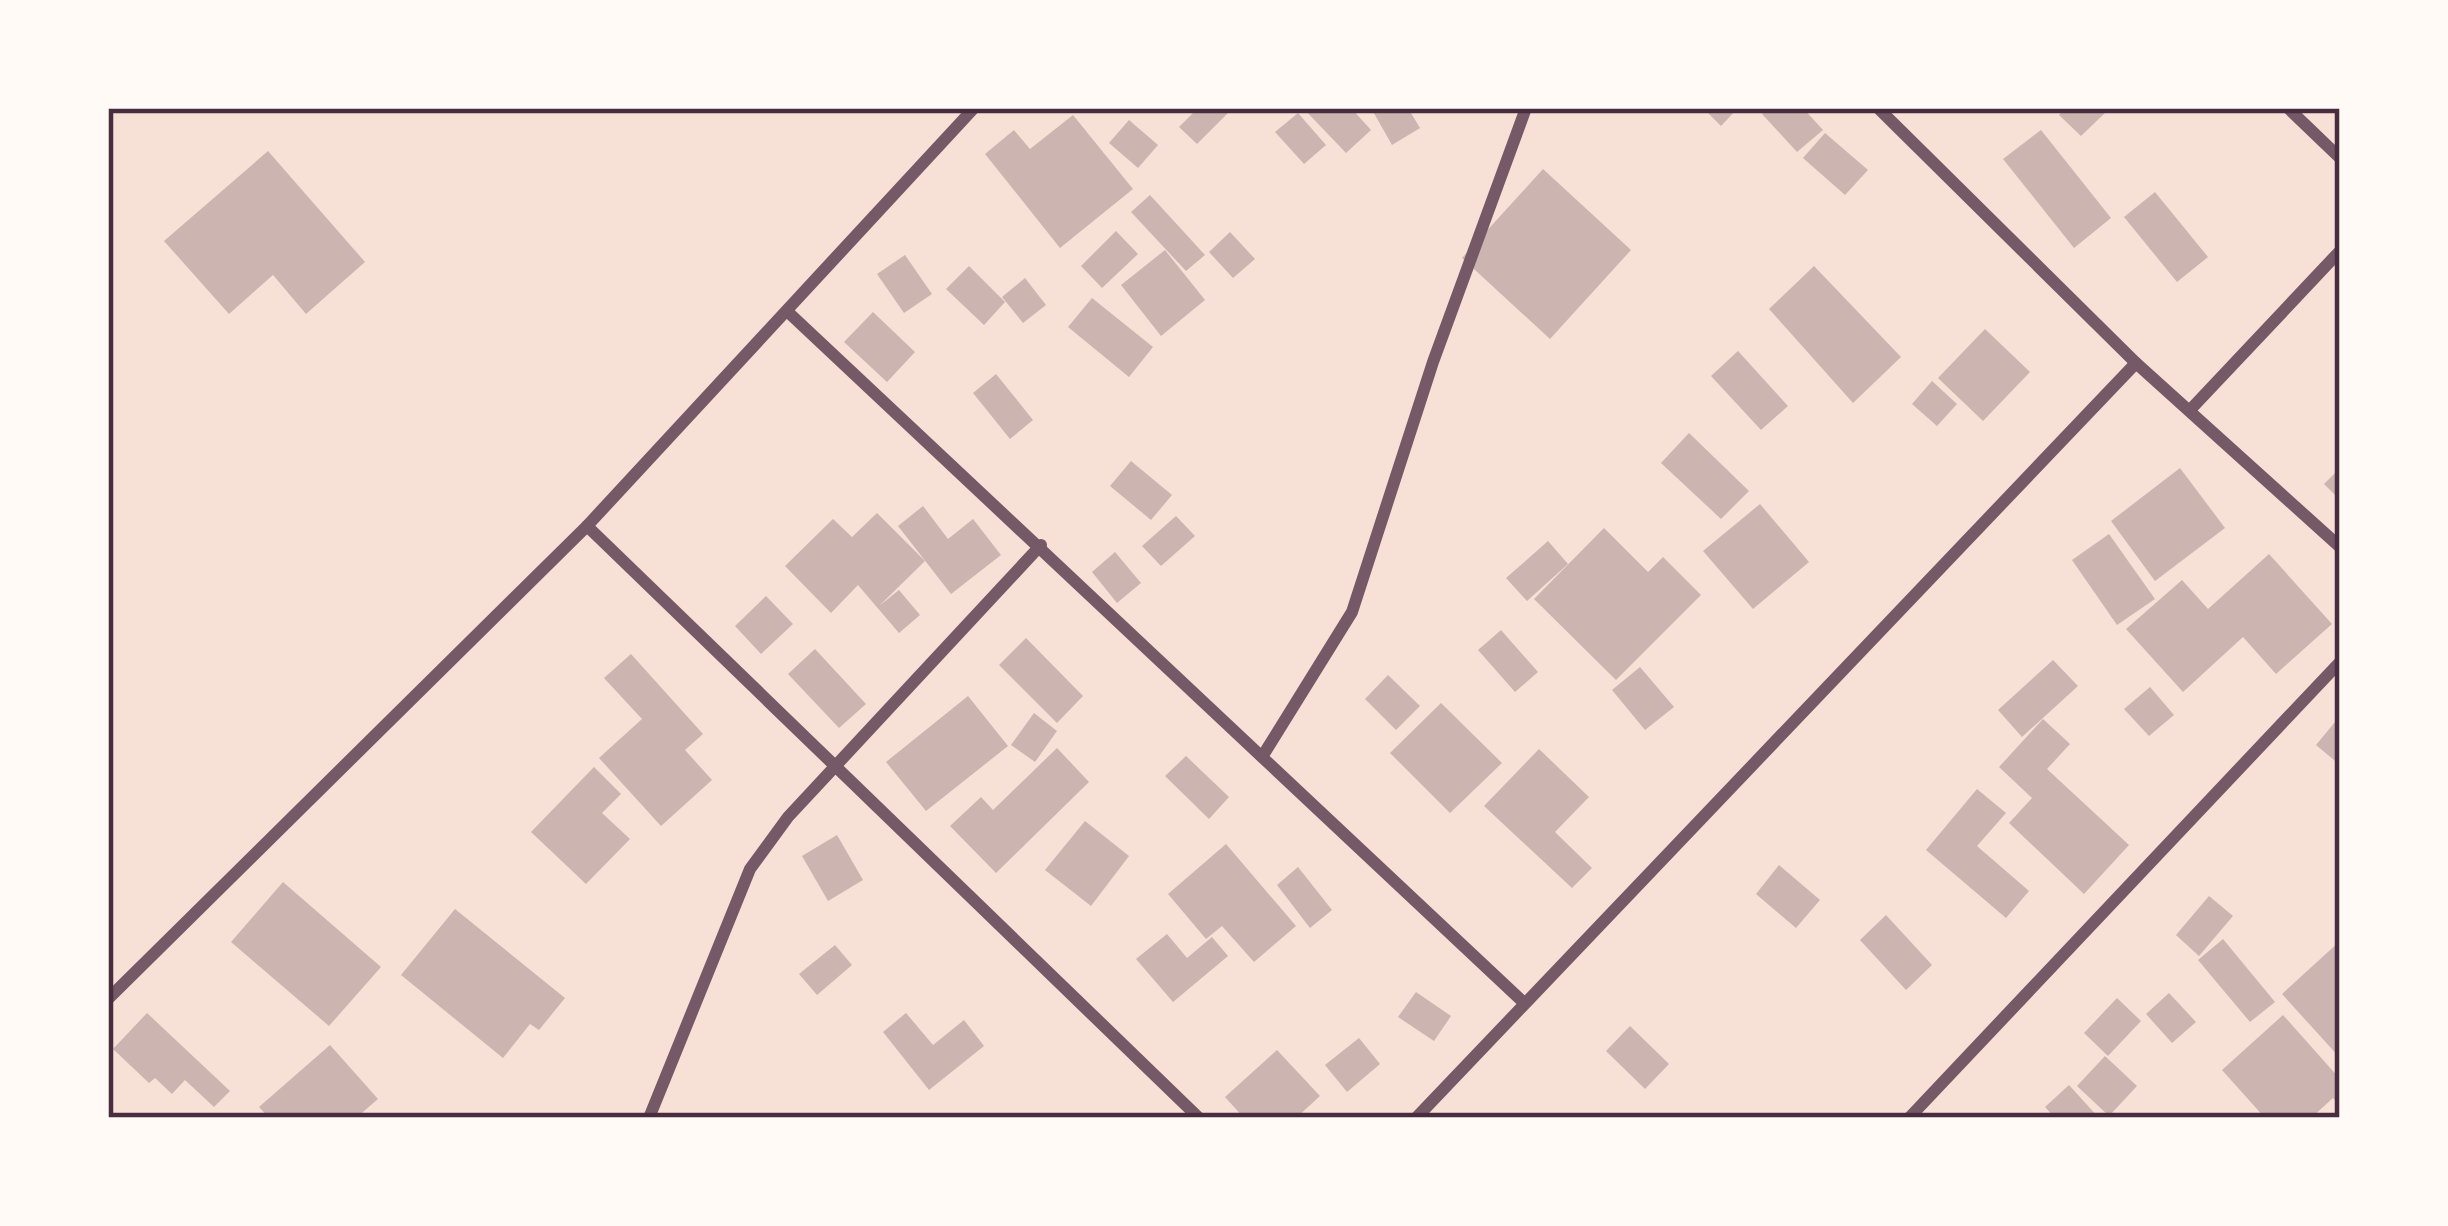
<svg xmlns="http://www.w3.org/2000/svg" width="2448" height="1226" font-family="Merriweather,serif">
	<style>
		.building { fill: #ccb4b1 }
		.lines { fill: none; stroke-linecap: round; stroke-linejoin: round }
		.minor { stroke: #755966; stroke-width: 12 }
		.neatline { fill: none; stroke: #4a2c40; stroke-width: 4.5 }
	</style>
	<rect width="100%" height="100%" fill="#f7e1d7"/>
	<g class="building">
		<polygon points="1198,108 1233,108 1197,144 1179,127"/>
		<polygon points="1303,108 1351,108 1371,130 1346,153"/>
		<polygon points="1371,108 1408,108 1420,128 1392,145"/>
		<polygon points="1703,108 1738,108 1721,126"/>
		<polygon points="1769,108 1803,108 1823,130 1797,152 1762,114"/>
		<polygon points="2065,108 2102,108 2106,112 2081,136 2059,115"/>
		<polygon points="1298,113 1326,145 1304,164 1275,132"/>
		<polygon points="1073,115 1133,189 1060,248 985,154 1014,130 1030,149"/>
		<polygon points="1129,120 1158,145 1138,168 1109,143"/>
		<polygon points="2041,130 2111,218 2074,248 2003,159"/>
		<polygon points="1825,133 1868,170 1845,195 1803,158"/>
		<polygon points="268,151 365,262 306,314 273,275 229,314 164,241"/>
		<polygon points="1543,169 1631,250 1550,339 1462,258"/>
		<polygon points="2155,192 2208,257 2177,282 2124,217"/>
		<polygon points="1150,195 1205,255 1186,271 1131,212"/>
		<polygon points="1116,231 1138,254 1102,288 1081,266"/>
		<polygon points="1230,232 1255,259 1233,278 1209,252"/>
		<polygon points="1165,250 1205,300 1161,336 1121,285"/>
		<polygon points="905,255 932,294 904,313 877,274"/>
		<polygon points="969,266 1005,302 984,325 946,289"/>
		<polygon points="1814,266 1901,357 1853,403 1769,309"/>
		<polygon points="1025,278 1046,305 1023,323 1002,297"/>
		<polygon points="1092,298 1153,347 1129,377 1068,327"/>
		<polygon points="873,312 915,352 887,382 844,342"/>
		<polygon points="1985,329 2030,372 1983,421 1938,378"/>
		<polygon points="1738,351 1788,406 1761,430 1711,376"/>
		<polygon points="996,374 1033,420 1010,439 973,393"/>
		<polygon points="1932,381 1957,404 1937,426 1912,404"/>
		<polygon points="1689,433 1749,491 1721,519 1661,463"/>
		<polygon points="1131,461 1172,495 1151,520 1110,486"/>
		<polygon points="2180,468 2225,528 2155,581 2111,521"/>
		<polygon points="2340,468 2340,500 2324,484"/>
		<polygon points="1760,504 1809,562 1753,609 1703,551"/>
		<polygon points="923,506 948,539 973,519 1001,555 951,594 898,526"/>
		<polygon points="877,513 925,561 879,606 899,590 920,615 899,633 858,585 831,613 785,566 833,519 852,537"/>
		<polygon points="1176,516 1195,536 1161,566 1142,546"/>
		<polygon points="1604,528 1648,572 1663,557 1701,595 1616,680 1534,599"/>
		<polygon points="2109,534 2155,599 2117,625 2072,560"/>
		<polygon points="1548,541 1568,564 1527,601 1506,578"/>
		<polygon points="1115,552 1141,583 1117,603 1092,572"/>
		<polygon points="2269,554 2332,624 2276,674 2243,637 2183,692 2126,629 2182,580 2208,609"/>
		<polygon points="766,596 793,624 761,654 735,626"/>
		<polygon points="1501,630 1538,672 1515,692 1478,650"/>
		<polygon points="1026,638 1083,696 1057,723 999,665"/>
		<polygon points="815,649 866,704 839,728 788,674"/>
		<polygon points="631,654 703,734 685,750 712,780 661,826 599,758 642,719 604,678"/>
		<polygon points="2053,660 2078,686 2022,737 1998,710"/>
		<polygon points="1640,667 1674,707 1645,730 1612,690"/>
		<polygon points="1388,675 1420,706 1396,730 1365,699"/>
		<polygon points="2150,687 2174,715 2149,736 2124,709"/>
		<polygon points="968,696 1008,746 926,811 886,762"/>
		<polygon points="1441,703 1502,763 1450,813 1390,753"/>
		<polygon points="1034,713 1057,731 1035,762 1011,745"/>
		<polygon points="2043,719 2070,744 2047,769 2129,845 2084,894 2009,823 2032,798 1999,767"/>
		<polygon points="2335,722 2340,726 2340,765 2316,745"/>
		<polygon points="1057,748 1089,782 996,873 950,826 981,797 993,810"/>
		<polygon points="1539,749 1589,797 1555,832 1592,868 1572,888 1484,806"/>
		<polygon points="1186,756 1229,797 1209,819 1165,776"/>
		<polygon points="594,767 621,794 602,813 630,839 586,884 531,832"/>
		<polygon points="1977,789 2006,813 1977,846 2029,891 2006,918 1926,850"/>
		<polygon points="1085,821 1129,856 1091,906 1045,870"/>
		<polygon points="837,835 863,880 828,901 802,856"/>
		<polygon points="1226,844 1296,926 1254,962 1222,926 1206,939 1168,894"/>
		<polygon points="1779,865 1820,900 1796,928 1756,894"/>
		<polygon points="1298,867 1332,910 1310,928 1277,885"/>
		<polygon points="283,882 381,967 329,1026 231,942"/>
		<polygon points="2209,896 2233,916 2199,956 2176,935"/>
		<polygon points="455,909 565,998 539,1030 530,1024 503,1058 401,975"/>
		<polygon points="1886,915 1932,965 1906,990 1860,940"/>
		<polygon points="1167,934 1187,958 1212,937 1228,956 1173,1002 1136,959"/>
		<polygon points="2223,939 2275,1002 2250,1022 2198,960"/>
		<polygon points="2340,941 2340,1058 2282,994"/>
		<polygon points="835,945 852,965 817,995 799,974"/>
		<polygon points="1416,992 1451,1016 1434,1041 1398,1017"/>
		<polygon points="2169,993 2196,1022 2172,1043 2146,1014"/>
		<polygon points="2117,998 2141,1021 2108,1056 2084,1033"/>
		<polygon points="147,1013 230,1091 214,1107 185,1080 172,1094 155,1078 149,1083 113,1049"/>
		<polygon points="906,1013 933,1045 964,1020 984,1046 929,1090 883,1032"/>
		<polygon points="2283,1015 2340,1079 2340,1106 2333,1098 2311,1118 2265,1118 2222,1070"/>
		<polygon points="1630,1026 1669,1064 1645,1089 1606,1051"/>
		<polygon points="1359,1038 1380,1064 1347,1092 1325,1065"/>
		<polygon points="330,1045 378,1099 356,1118 269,1118 259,1107"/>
		<polygon points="1277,1050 1320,1096 1296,1118 1244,1118 1225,1097"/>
		<polygon points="2105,1056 2137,1086 2109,1116 2077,1086"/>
		<polygon points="2069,1085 2099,1118 2055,1118 2045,1107"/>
	</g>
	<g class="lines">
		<g class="minor">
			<polyline points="1878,108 2136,363 2340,547"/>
			<polyline points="2288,108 2340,158"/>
			<polyline points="788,312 1523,1002"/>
			<polyline points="2191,409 2340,251"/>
			<polyline points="587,526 1199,1118"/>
			<polyline points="1262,757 1352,612 1433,362 1526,108"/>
			<polyline points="108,999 587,526 974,108"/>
			<polyline points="649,1118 750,869 788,817 1041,545"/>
			<polyline points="1416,1118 2136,363"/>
			<polyline points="1909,1118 2340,662"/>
		</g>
	</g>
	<rect width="2448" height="1226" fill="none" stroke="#fffaf5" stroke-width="222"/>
	<rect x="111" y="111" width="2226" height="1004" class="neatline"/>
</svg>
